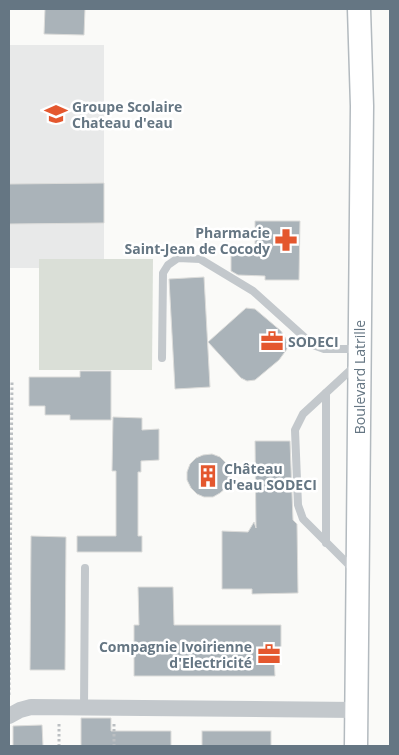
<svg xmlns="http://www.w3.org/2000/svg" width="399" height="755" font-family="'Open Sans',sans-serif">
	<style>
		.built { fill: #e8e9e9 }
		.green { fill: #dadfd7 }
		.building { fill: #aab3b9; stroke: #dcdcda }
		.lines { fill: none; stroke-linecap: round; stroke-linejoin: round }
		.secondary-casing { stroke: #b3babf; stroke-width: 25 }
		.path { stroke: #bbbfc2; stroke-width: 3; stroke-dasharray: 2.5 2.5; stroke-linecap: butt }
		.service { stroke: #c3c8cc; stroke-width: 8 }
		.minor { stroke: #c3c8cc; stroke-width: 16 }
		.secondary { stroke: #fff; stroke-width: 22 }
		.labels { text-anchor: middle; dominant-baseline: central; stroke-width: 5; stroke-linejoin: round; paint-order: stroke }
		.poi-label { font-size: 14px; font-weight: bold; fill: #657683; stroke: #fff; text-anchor: start }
		.street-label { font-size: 14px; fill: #657683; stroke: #fff }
	</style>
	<rect width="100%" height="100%" fill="#fafaf8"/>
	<polygon class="built" points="9,45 104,45 104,259 40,259 39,268 9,268"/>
	<polygon class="green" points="39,259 153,259 152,370 39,370"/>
	<g class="building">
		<polygon points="45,9 85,9 84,35 44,34"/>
		<polygon points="104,183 104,223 9,224 9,184"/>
		<polygon points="255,221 300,221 299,280 265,280 265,276 238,275 231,271 231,251 255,251"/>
		<polygon points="204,277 210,387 175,389 169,279"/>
		<polygon points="246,308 255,309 281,331 286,339 287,349 279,360 255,380 247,381 241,378 208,342"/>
		<polygon points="80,371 111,371 111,420 70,420 70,415 45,415 45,406 29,406 29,377 80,377"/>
		<polygon points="113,417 142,418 142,430 159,429 159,460 141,461 141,472 138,472 138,536 142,536 142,552 77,552 77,536 116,536 116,471 112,471"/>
		<polygon points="255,441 290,441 293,520 297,524 298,593 252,594 252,589 222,589 222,531 248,532 254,522 256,528"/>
		<polygon points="212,454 220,457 226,463 231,474 227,487 220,493 213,497 204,497 197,494 191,488 187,480 187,472 190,464 196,458 203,455"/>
		<polygon points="31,536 66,537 65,670 30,670"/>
		<polygon points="138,587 173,587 174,625 281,625 281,656 274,656 275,676 134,676 134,625 139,625"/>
		<polygon points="81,718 111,718 111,731 171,731 171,746 81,746"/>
		<polygon points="42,725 43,746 13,746 13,726"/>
		<rect x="202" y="731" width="69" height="15"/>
	</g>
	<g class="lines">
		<defs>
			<polyline id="secondary" points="356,746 362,106 359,9"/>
		</defs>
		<use href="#secondary" class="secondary-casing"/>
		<g class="path">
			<polyline points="9,695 12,381"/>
			<polyline points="59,724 59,746"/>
			<polyline points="114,724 114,746"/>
		</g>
		<g class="service">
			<polyline points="162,358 163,273 168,265 178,258 200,259 253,291 313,345 324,349 358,349"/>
			<polyline points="326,543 326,393"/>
			<polyline points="353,569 303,519 298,505 295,430 303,414 355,366"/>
			<polyline points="84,708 85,568"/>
		</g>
		<polyline class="minor" points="9,716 20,710 31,707 356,710"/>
		<use href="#secondary" class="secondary"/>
	</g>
	<defs>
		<symbol id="school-bare" viewBox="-9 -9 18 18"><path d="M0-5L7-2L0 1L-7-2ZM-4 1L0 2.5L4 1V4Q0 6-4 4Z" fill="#e4572e" stroke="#fff" stroke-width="2.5" paint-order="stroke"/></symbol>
		<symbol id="pharmacy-bare" viewBox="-9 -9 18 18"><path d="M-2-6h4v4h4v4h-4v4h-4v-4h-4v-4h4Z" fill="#e4572e" stroke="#fff" stroke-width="2.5" paint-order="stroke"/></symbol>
		<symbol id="office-bare" viewBox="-9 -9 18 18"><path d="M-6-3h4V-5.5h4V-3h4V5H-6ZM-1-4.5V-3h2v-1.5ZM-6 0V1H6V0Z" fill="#e4572e" stroke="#fff" stroke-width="2.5" paint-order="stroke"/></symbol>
		<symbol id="building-bare" viewBox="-9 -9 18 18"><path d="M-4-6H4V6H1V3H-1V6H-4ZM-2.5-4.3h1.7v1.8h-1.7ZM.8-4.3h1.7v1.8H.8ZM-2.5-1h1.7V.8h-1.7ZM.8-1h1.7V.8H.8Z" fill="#e4572e" stroke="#fff" stroke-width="2.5" paint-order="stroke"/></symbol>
	</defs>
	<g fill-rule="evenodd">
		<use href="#school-bare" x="40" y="98" width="32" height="32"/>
		<use href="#pharmacy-bare" x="270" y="224" width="32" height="32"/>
		<use href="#office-bare" x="256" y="325" width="32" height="32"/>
		<use href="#building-bare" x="192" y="460" width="32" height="32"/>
		<use href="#office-bare" x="253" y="638" width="32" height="32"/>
	</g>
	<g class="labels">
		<g class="poi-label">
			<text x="72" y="106">Groupe Scolaire<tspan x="72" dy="16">Chateau d'eau</tspan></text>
			<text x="270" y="232" text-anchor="end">Pharmacie<tspan x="270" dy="16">Saint-Jean de Cocody</tspan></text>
			<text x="288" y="341">SODECI</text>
			<text x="224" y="468">Château<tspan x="224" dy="16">d'eau SODECI</tspan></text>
			<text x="252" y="646" text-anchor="end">Compagnie Ivoirienne<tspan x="252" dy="16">d'Electricité</tspan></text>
		</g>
		<g class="street-label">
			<text transform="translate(359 377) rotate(-90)">Boulevard Latrille</text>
		</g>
	</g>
	<rect width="399" height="755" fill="none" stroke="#657683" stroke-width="20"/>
</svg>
